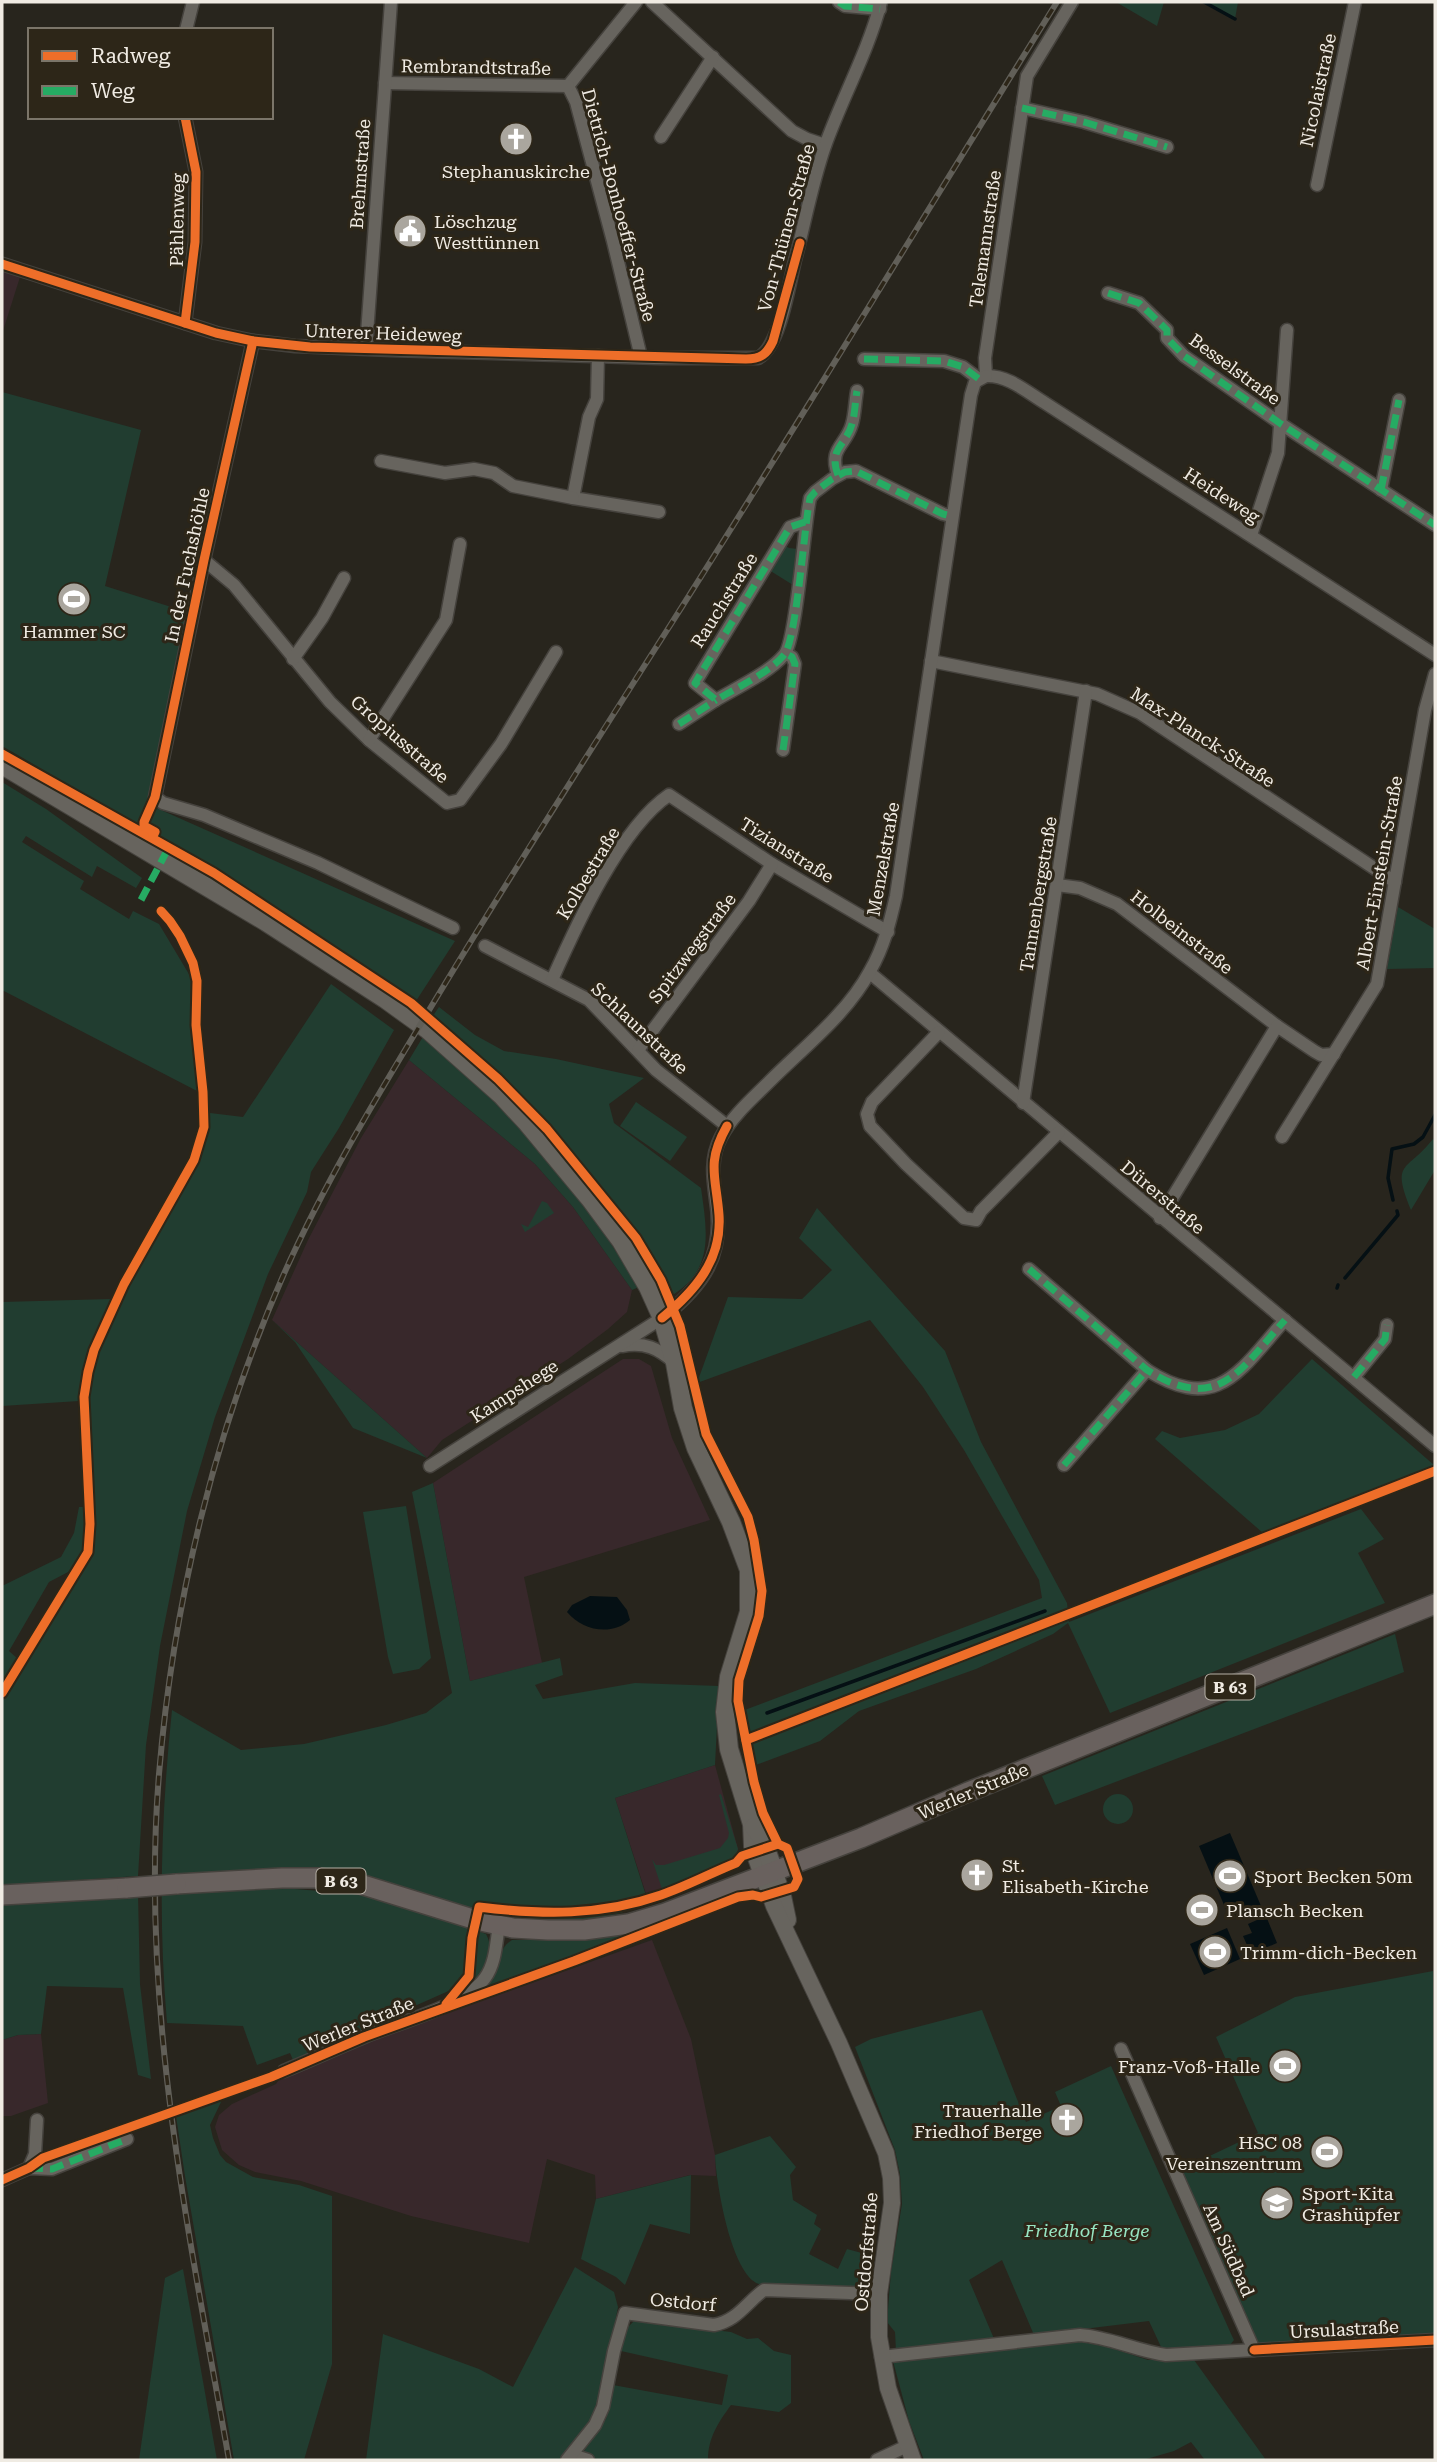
<svg xmlns="http://www.w3.org/2000/svg" width="1437" height="2462" font-family="'Roboto Serif',serif">
	<style>
		.commercial { fill: #38282b }
		.green { fill: #213d30 }
		.water { fill: #051014 }
		.lines { fill: none; stroke-linecap: round; stroke-linejoin: round }
		.stream { stroke: #051014; stroke-width: 3.5 }
		.minor-casing { stroke: #45423d; stroke-width: 15 }
		.tertiary-casing { stroke: #45423d; stroke-width: 18 }
		.secondary-casing { stroke: #45423d; stroke-width: 20 }
		.primary-casing { stroke: #45423d; stroke-width: 22 }
		.minor { stroke: #67645e; stroke-width: 12 }
		.tertiary { stroke: #67645e; stroke-width: 16 }
		.secondary { stroke: #67645e; stroke-width: 18 }
		.primary { stroke: #69615e; stroke-width: 19 }
		.rail-casing { stroke: #615f58; stroke-width: 6 }
		.rail { stroke: #2d2618; stroke-width: 3.5; stroke-dasharray: 10; stroke-linecap: butt }
		.primary-bridge-casing { stroke: #45423d; stroke-width: 22; stroke-linecap: butt }
		.primary-bridge { stroke: #69615e; stroke-width: 19 }
		.quiet { stroke: #26ab63; stroke-width: 7; stroke-dasharray: 14 7; stroke-linecap: butt }
		.cycleway-casing { stroke: #2d2618; stroke-width: 13 }
		.cycleway { stroke: #ee6e29; stroke-width: 9 }
		.labels { text-anchor: middle; dominant-baseline: central; stroke-width: 6; stroke-linejoin: round; paint-order: stroke }
		.shield { fill: #2d2618; stroke: #b6b0a6; stroke-width: 2 }
		.shield-label { font-size: 16px; font-weight: bold; fill: #f0ebe3 }
		.street-label { font-size: 18px; fill: #f0ebe3; stroke: #2d2618 }
		.poi-label { font-size: 18px; fill: #f0ebe3; stroke: #2d2618; text-anchor: start }
		.park-label { font-size: 18px; font-style: italic; fill: #97e6c3; stroke: #2d2618 }
	</style>
	<rect width="100%" height="100%" fill="#28251d"/>
	<g class="commercial">
		<polygon points="2,271 20,277 2,334"/>
		<polygon points="409,1060 535,1164 573,1207 632,1290 627,1312 608,1329 568,1359 442,1440 427,1458 272,1320 308,1240 361,1138"/>
		<polygon points="623,1359 639,1359 651,1366 672,1438 710,1520 524,1577 542,1663 470,1681 433,1483"/>
		<polygon points="715,1765 738,1849 736,1857 732,1863 648,1900 615,1798"/>
		<polygon points="652,1940 691,2039 715,2155 716,2176 690,2175 596,2199 595,2175 547,2159 529,2243 411,2216 301,2181 255,2172 239,2165 222,2150 215,2127 219,2115 232,2104 276,2084 284,2071"/>
		<polygon points="41,2034 48,2103 11,2116 2,2116 2,2040 18,2035"/>
	</g>
	<g class="green">
		<polygon points="1116,2 1164,2 1157,26"/>
		<polygon points="1205,2 1238,2 1235,19"/>
		<polygon points="2,392 141,430 105,586 187,612 147,804 140,826 2,746"/>
		<polygon points="784,545 789,548 798,549 793,585 769,570"/>
		<polygon points="2,782 46,809 142,878 136,888 97,866 92,877 26,836 22,842 84,881 80,889 129,919 133,911 159,924 193,981 193,1044 199,1092 2,990"/>
		<polygon points="152,806 455,941 416,1001 326,948 214,872 142,830"/>
		<polygon points="1398,907 1435,929 1435,968 1387,969"/>
		<polygon points="331,984 394,1030 339,1128 311,1172 307,1192 268,1274 215,1417 187,1511 160,1646 146,1745 138,1876 2,1885 2,1699 86,1562 76,1560 70,1571 49,1582 9,1651 18,1659 2,1684 2,1586 61,1557 74,1533 79,1507 87,1507 87,1396 95,1354 128,1285 200,1160 210,1113 243,1117"/>
		<path d="M439,1007L475,1035L504,1051L556,1059L644,1078L609,1104L614,1123L701,1188C707,1231 715,1270 671,1296C651,1254 625,1220 597,1185C566,1146 533,1107 496,1074C474,1055 452,1038 430,1020Z"/>
		<path d="M424,1035C462,1070 502,1104 537,1143C576,1187 607,1238 639,1287L632,1290L573,1207L535,1164L409,1060Z"/>
		<polygon points="636,1102 687,1137 670,1161 620,1126"/>
		<path d="M1433,1139L1435,1141V1170L1411,1210C1391,1160 1406,1173 1433,1139Z"/>
		<polygon points="542,1201 547,1203 554,1213 525,1232 521,1224 528,1227"/>
		<polygon points="817,1208 945,1351 981,1442 1067,1603 1069,1622 1361,1509 1384,1539 1358,1553 1385,1603 1110,1713 1068,1623 1053,1634 976,1669 859,1711 820,1741 753,1766 742,1711 1042,1598 1039,1580 964,1450 923,1387 870,1320 697,1383 728,1297 802,1299 832,1270 799,1238"/>
		<polygon points="111,1299 86,1355 79,1401 2,1406 2,1302"/>
		<polygon points="272,1320 427,1458 353,1428 295,1342"/>
		<polygon points="1312,1359 1434,1465 1263,1533 1155,1439 1162,1431 1180,1438 1225,1430 1259,1414"/>
		<path d="M433,1483L470,1681L560,1658L563,1675L535,1685L543,1699L635,1683L719,1686L715,1765L615,1798L648,1902L621,1913L589,1919L550,1921L512,1918L471,1911L363,1878L283,1888L357,1894L415,1907L471,1929C468,1951 473,1975 453,1989L293,2060L290,2053L257,2065L243,2026L167,2023C158,1918 161,1815 172,1710L241,1750L304,1744L386,1725L426,1713L452,1693L412,1492Z"/>
		<polygon points="406,1506 431,1658 419,1669 393,1674 388,1657 363,1512"/>
		<polygon points="1395,1634 1404,1672 1055,1805 1042,1776"/>
		<circle cx="1118" cy="1809" r="15"/>
		<polygon points="721,1794 738,1849 735,1859 728,1865 663,1892 652,1859 656,1865 664,1865 720,1848 728,1838 729,1833 719,1795"/>
		<polygon points="138,1893 140,1984 151,2079 138,2075 123,1988 47,1986 41,2034 18,2035 2,2040 2,1904"/>
		<path d="M475,1930L486,1934C497,1953 482,1981 463,1988C477,1973 473,1949 475,1930Z"/>
		<path d="M648,1930L649,1931L477,1994C485,1987 491,1981 496,1971C501,1959 499,1948 512,1940H589Z"/>
		<polygon points="1433,1971 1435,2334 1254,2345 1178,2171 1258,2133 1216,2037 1295,1997"/>
		<polygon points="982,2010 1026,2122 1061,2106 1055,2092 1111,2066 1232,2336 1234,2340 1230,2345 1200,2349 1162,2349 1149,2321 1034,2335 1002,2260 969,2280 995,2341 896,2351 895,2332 887,2322 891,2272 902,2204 900,2174 895,2150 855,2047 871,2039"/>
		<polygon points="222,2100 210,2125 213,2138 220,2155 226,2162 253,2177 299,2185 332,2196 332,2364 304,2460 234,2460 185,2176 176,2116"/>
		<path d="M770,2136L796,2167L790,2175L793,2200L817,2215L814,2224L821,2229L809,2254L838,2269L847,2249L869,2255L863,2288C837,2290 812,2287 787,2286C778,2285 767,2287 759,2284C731,2275 716,2182 715,2155Z"/>
		<polygon points="691,2175 690,2234 650,2224 625,2285 616,2277 581,2259 596,2199"/>
		<polygon points="575,2267 614,2292 618,2307 599,2405 592,2423 561,2460 366,2460 383,2334 479,2369 513,2387"/>
		<polygon points="183,2269 217,2460 139,2460 165,2278"/>
		<path d="M634,2321L731,2332L747,2339L758,2338L774,2351L791,2355V2403L779,2412L731,2405C718,2423 708,2438 708,2460H600L582,2454L606,2419L613,2385L722,2405L728,2375L621,2351L627,2328Z"/>
		<polygon points="1077,2341 1108,2347 1148,2360 1194,2360 1266,2460 1205,2460 1191,2442 1174,2451 1143,2460 924,2460 909,2421 893,2361"/>
	</g>
	<g class="water">
		<path d="M590,1596L617,1597L627,1610L630,1620C611,1636 583,1631 567,1612L572,1605Z"/>
		<polygon points="1230,1833 1261,1906 1230,1919 1199,1846"/>
		<polygon points="1206,1900 1211,1909 1208,1917 1201,1920 1195,1919 1193,1912 1195,1906"/>
		<polygon points="1266,1916 1277,1943 1251,1954 1243,1936 1252,1933 1248,1924"/>
		<polygon points="1227,1928 1240,1959 1204,1975 1190,1944"/>
	</g>
	<g class="lines">
		<g class="stream">
			<polyline points="1204,2 1235,19"/>
			<polyline points="1393,1200 1388,1178 1392,1149 1414,1144 1423,1137 1435,1115"/>
			<polyline points="1345,1278 1398,1215 1397,1211"/>
			<polyline points="1337,1288 1338,1285"/>
			<polyline points="767,1713 1045,1611"/>
		</g>
		<defs>
			<g id="minor">
				<polyline points="636,2 568,86 576,102 613,241 641,357"/>
				<polyline points="652,2 792,131 807,139 825,145"/>
				<polyline points="839,2 845,6 880,9"/>
				<polyline points="186,30 193,2"/>
				<polyline points="385,83 568,86"/>
				<polyline points="1022,108 1084,122 1167,147"/>
				<polyline points="185,117 196,172 195,242 185,323"/>
				<polyline points="661,137 713,57"/>
				<polyline points="1317,185 1355,2"/>
				<path d="M2,264L216,333L253,341L295,346L392,350L660,358H758C780,347 789,284 795,260C805,222 812,183 825,146C842,98 868,52 881,2"/>
				<polyline points="1108,293 1139,303 1167,330 1167,338 1184,356 1281,424 1435,525"/>
				<polyline points="253,341 204,560 155,797 163,803 204,815 318,863 453,928"/>
				<polyline points="366,348 391,2"/>
				<polyline points="598,356 597,399 589,417 573,498 659,512"/>
				<polyline points="864,359 944,361 963,367 979,379"/>
				<path d="M986,376C1008,375 1027,392 1045,403L1435,655"/>
				<polyline points="986,376 985,358 1027,76 1072,2"/>
				<polyline points="381,461 445,473 474,469 494,473 513,486 573,498"/>
				<path d="M838,475C828,448 846,446 852,424C855,414 855,402 857,391"/>
				<polyline points="1381,490 1399,400"/>
				<path d="M805,522L790,527L695,683L716,700C736,688 769,673 784,655C796,642 804,531 809,504L810,498L815,492L832,479L845,472L856,471L943,514L951,516"/>
				<polyline points="1251,535 1278,453 1287,330"/>
				<polyline points="204,560 234,585 330,702 369,740 447,803 460,800 501,744 556,652"/>
				<polyline points="293,659 322,618 344,578"/>
				<polyline points="931,661 1097,694 1140,713 1395,882"/>
				<polyline points="679,724 716,700"/>
				<polyline points="369,740 446,620 460,544"/>
				<polyline points="783,750 795,664 792,657 786,654"/>
				<polyline points="1057,885 1080,888 1117,904 1277,1026 1314,1051 1321,1055 1334,1054"/>
				<polyline points="485,946 589,1000 656,1070 727,1126"/>
				<polyline points="870,973 1435,1446"/>
				<path d="M552,980C576,926 620,828 669,795L772,864L888,932"/>
				<polyline points="939,1032 872,1102 867,1114 870,1126 906,1164 964,1218 976,1220 981,1211 1059,1132"/>
				<polyline points="638,1050 749,901 772,864"/>
				<polyline points="1023,1103 1086,691"/>
				<polyline points="1282,1137 1377,984 1425,710 1435,674"/>
				<polyline points="1160,1218 1277,1026"/>
				<path d="M1029,1269L1147,1370C1218,1415 1240,1370 1285,1320"/>
				<path d="M622,1346C645,1342 658,1348 675,1363"/>
				<polyline points="1354,1377 1385,1339 1387,1325"/>
				<polyline points="1064,1465 1147,1370"/>
				<path d="M430,1466L662,1318C704,1285 725,1255 716,1200C713,1178 710,1158 721,1137C732,1116 753,1098 770,1081C804,1047 847,1014 870,971C884,947 890,922 896,896L971,395L975,382L986,376"/>
				<polyline points="1121,2049 1254,2350"/>
				<path d="M284,2071C311,2060 337,2048 364,2037C397,2023 465,2006 485,1978C496,1963 496,1942 499,1925"/>
				<polyline points="29,2168 35,2154 37,2120"/>
				<polyline points="2,2180 29,2168 52,2169 127,2139"/>
				<path d="M881,2357L1080,2335C1110,2337 1136,2351 1166,2355L1435,2340"/>
				<polyline points="572,2455 588,2460"/>
				<path d="M567,2460L595,2425L603,2407L614,2351L625,2313L714,2325C737,2321 746,2303 764,2290L879,2294"/>
				<polyline points="877,2460 907,2446"/>
			</g>
			<g id="tertiary">
				<polyline points="774,1871 783,1896 788,1920"/>
				<polyline points="763,1875 774,1906 839,2043 886,2153 891,2178 892,2203 879,2294 879,2337 888,2388 913,2460"/>
			</g>
			<g id="secondary">
				<polyline points="2,765 266,922 385,999 428,1030 501,1095 527,1123 590,1199 621,1241 648,1287 662,1318 675,1363 683,1408 696,1448 731,1522 749,1570 749,1612 729,1677 725,1712 729,1749 752,1824 753,1846 763,1875"/>
				<polyline points="754,1827 762,1838 774,1871"/>
			</g>
			<g id="primary">
				<polyline points="176,1884 282,1878 318,1878 360,1884 476,1920 513,1928 548,1930 584,1930 628,1924 665,1913 861,1838 968,1792 1435,1604"/>
				<polyline points="2,1895 127,1888"/>
			</g>
		</defs>
		<use href="#minor" class="minor-casing"/>
		<use href="#tertiary" class="tertiary-casing"/>
		<use href="#secondary" class="secondary-casing"/>
		<use href="#primary" class="primary-casing"/>
		<use href="#minor" class="minor"/>
		<use href="#tertiary" class="tertiary"/>
		<use href="#secondary" class="secondary"/>
		<use href="#primary" class="primary"/>
		<defs>
			<path id="rail" d="M229,2460C189,2234 140,2006 159,1774C173,1604 214,1433 283,1276C327,1177 384,1085 440,992C515,868 593,746 671,624C802,418 928,209 1057,2"/>
		</defs>
		<use href="#rail" class="rail-casing"/>
		<use href="#rail" class="rail"/>
		<defs>
			<polyline id="primary-bridge" points="127,1888 176,1884"/>
		</defs>
		<use href="#primary-bridge" class="primary-bridge-casing"/>
		<use href="#primary-bridge" class="primary-bridge"/>
		<g class="quiet">
			<polyline points="839,2 845,6 880,9"/>
			<polyline points="1022,108 1084,122 1167,147"/>
			<polyline points="1108,293 1139,303 1167,330 1167,338 1184,356 1281,424 1435,525"/>
			<polyline points="864,359 944,361 963,367 979,379"/>
			<path d="M838,475C828,448 846,446 852,424C855,414 855,402 857,391"/>
			<polyline points="1381,490 1399,400"/>
			<path d="M805,522L790,527L695,683L716,700C736,688 769,673 784,655C796,642 804,531 809,504L810,498L815,492L832,479L845,472L856,471L943,514L951,516"/>
			<polyline points="679,724 716,700"/>
			<polyline points="783,750 795,664 792,657 786,654"/>
			<polyline points="141,900 169,847"/>
			<path d="M1029,1269L1147,1370C1218,1415 1240,1370 1285,1320"/>
			<polyline points="1354,1377 1385,1339 1387,1325"/>
			<polyline points="1064,1465 1147,1370"/>
			<polyline points="29,2168 52,2169 127,2139"/>
		</g>
		<defs>
			<g id="cycleway">
				<polyline points="185,117 196,172 195,242 185,323"/>
				<path d="M2,264L216,333L253,341L310,347L746,359C761,359 767,354 773,341L800,243"/>
				<polyline points="2,754 214,873 411,1003 498,1079 547,1129 636,1238 661,1280 680,1326 706,1434 748,1517 754,1540 762,1591 759,1616 739,1680 738,1701 754,1782 763,1813 778,1844 787,1848 798,1879 794,1887 761,1897 753,1895 738,1897 574,1961 364,2037 271,2077 43,2158 29,2168 2,2180"/>
				<polyline points="153,836 155,832 144,826 144,822 155,797 204,560 253,341"/>
				<path d="M662,1318C695,1291 722,1260 719,1215C716,1176 706,1163 727,1126"/>
				<polyline points="2,1693 88,1552 90,1524 84,1397 88,1372 94,1350 124,1284 194,1160 204,1127 203,1092 196,1025 197,981 193,963 180,936 170,921 161,911"/>
				<polyline points="746,1740 1435,1471"/>
				<path d="M446,2004L469,1976L472,1938L479,1907C542,1915 601,1916 661,1895C687,1886 711,1873 736,1863L742,1856L778,1844"/>
				<polyline points="1254,2350 1435,2340"/>
			</g>
		</defs>
		<use href="#cycleway" class="cycleway-casing"/>
		<use href="#cycleway" class="cycleway"/>
	</g>
	<defs>
		<symbol id="church-disc" viewBox="-11 -11 22 22"><circle r="9.5" fill="#aaa69e" stroke="#2d2618"/><path d="M-1.2-6h2.4v3.5h3.3v2.4h-3.3V6h-2.4V-.1h-3.3v-2.4h3.3Z" fill="#fff"/></symbol>
		<symbol id="civic-disc" viewBox="-11 -11 22 22"><circle r="9.5" fill="#aaa69e" stroke="#2d2618"/><path d="M-.6-6.5H3V-4.5H.6V-3L4-1V1h2V6H-6V1h2V-1L-.6-3ZM-1.2 2.5V6h2.4V2.5Z" fill="#fff"/></symbol>
		<symbol id="stadium-disc" viewBox="-11 -11 22 22"><circle r="9.5" fill="#aaa69e" stroke="#2d2618"/><path d="M0-5a6.5 5 0 1 0 0 10a6.5 5 0 1 0 0-10ZM-3.5-1.8h7v3.6h-7Z" fill="#fff"/></symbol>
		<symbol id="school-disc" viewBox="-11 -11 22 22"><circle r="9.5" fill="#aaa69e" stroke="#2d2618"/><path d="M0-5L7-2L0 1L-7-2ZM-4 1L0 2.5L4 1V4Q0 6-4 4Z" fill="#fff"/></symbol>
	</defs>
	<g fill-rule="evenodd">
		<use href="#church-disc" x="497" y="120" width="38" height="38"/>
		<use href="#civic-disc" x="391" y="212" width="38" height="38"/>
		<use href="#stadium-disc" x="55" y="580" width="38" height="38"/>
		<use href="#church-disc" x="958" y="1856" width="38" height="38"/>
		<use href="#stadium-disc" x="1211" y="1857" width="38" height="38"/>
		<use href="#stadium-disc" x="1183" y="1891" width="38" height="38"/>
		<use href="#stadium-disc" x="1196" y="1933" width="38" height="38"/>
		<use href="#stadium-disc" x="1266" y="2047" width="38" height="38"/>
		<use href="#church-disc" x="1048" y="2101" width="38" height="38"/>
		<use href="#stadium-disc" x="1308" y="2133" width="38" height="38"/>
		<use href="#school-disc" x="1258" y="2184" width="38" height="38"/>
	</g>
	<g class="labels">
		<g class="shield">
			<rect x="1205.5" y="1674.5" width="49" height="25" rx="5"/>
			<rect x="316.5" y="1868.5" width="49" height="25" rx="5"/>
		</g>
		<g class="shield-label">
			<text x="1230" y="1687">B 63</text>
			<text x="341" y="1881">B 63</text>
		</g>
		<g class="street-label">
			<text transform="translate(476 67) rotate(1)">Rembrandtstraße</text>
			<text transform="translate(1318 90) rotate(-78)">Nicolaistraße</text>
			<text transform="translate(360 174) rotate(-86)">Brehmstraße</text>
			<text transform="translate(619 205) rotate(75)">Dietrich-Bonhoeffer-Straße</text>
			<text transform="translate(177 220) rotate(-89)">Pählenweg</text>
			<text transform="translate(786 228) rotate(-75)">Von-Thünen-Straße</text>
			<text transform="translate(985 239) rotate(-82)">Telemannstraße</text>
			<text transform="translate(383 333) rotate(2)">Unterer Heideweg</text>
			<text transform="translate(1235 369) rotate(36)">Besselstraße</text>
			<text transform="translate(1222 495) rotate(33)">Heideweg</text>
			<text transform="translate(187 565) rotate(-78)">In der Fuchshöhle</text>
			<text transform="translate(724 600) rotate(-58)">Rauchstraße</text>
			<text transform="translate(1203 737) rotate(33)">Max-Planck-Straße</text>
			<text transform="translate(400 739) rotate(41)">Gropiusstraße</text>
			<text transform="translate(787 850) rotate(32)">Tizianstraße</text>
			<text transform="translate(883 859) rotate(-80)">Menzelstraße</text>
			<text transform="translate(588 873) rotate(-59)">Kolbestraße</text>
			<text transform="translate(1379 873) rotate(-80)">Albert-Einstein-Straße</text>
			<text transform="translate(1038 894) rotate(-81)">Tannenbergstraße</text>
			<text transform="translate(1182 932) rotate(38)">Holbeinstraße</text>
			<text transform="translate(692 948) rotate(-53)">Spitzwegstraße</text>
			<text transform="translate(640 1028) rotate(43)">Schlaunstraße</text>
			<text transform="translate(1163 1197) rotate(40)">Dürerstraße</text>
			<text transform="translate(514 1391) rotate(-33)">Kampshege</text>
			<text transform="translate(973 1791) rotate(-23)">Werler Straße</text>
			<text transform="translate(358 2024) rotate(-22)">Werler Straße</text>
			<text transform="translate(1229 2250) rotate(66)">Am Südbad</text>
			<text transform="translate(866 2252) rotate(-85)">Ostdorfstraße</text>
			<text transform="translate(683 2302) rotate(5)">Ostdorf</text>
			<text transform="translate(1344 2329) rotate(-3)">Ursulastraße</text>
		</g>
		<g class="poi-label">
			<text x="516" y="171" text-anchor="middle">Stephanuskirche</text>
			<text x="434" y="221">Löschzug<tspan x="434" dy="21">Westtünnen</tspan></text>
			<text x="74" y="631" text-anchor="middle">Hammer SC</text>
			<text x="1002" y="1865">St.<tspan x="1002" dy="21">Elisabeth-Kirche</tspan></text>
			<text x="1254" y="1876">Sport Becken 50m</text>
			<text x="1226" y="1910">Plansch Becken</text>
			<text x="1240" y="1952">Trimm-dich-Becken</text>
			<text x="1260" y="2066" text-anchor="end">Franz-Voß-Halle</text>
			<text x="1042" y="2110" text-anchor="end">Trauerhalle<tspan x="1042" dy="21">Friedhof Berge</tspan></text>
			<text x="1302" y="2142" text-anchor="end">HSC 08<tspan x="1302" dy="21">Vereinszentrum</tspan></text>
			<text x="1302" y="2193">Sport-Kita<tspan x="1302" dy="21">Grashüpfer</tspan></text>
		</g>
		<g class="park-label">
			<text x="1087" y="2230">Friedhof Berge</text>
		</g>
	</g>
	<rect width="1437" height="2462" fill="none" stroke="#f0ebe3" stroke-width="7"/>
	<rect x="28" y="28" width="245" height="91" fill="#2d2618" stroke="#7b7569" stroke-width="2"/>
	<rect x="42" y="51" width="35" height="10" fill="#ee6e29" stroke="#7b7569" stroke-width="2"/>
	<text x="91" y="63" font-size="21" fill="#f0ebe3">Radweg</text>
	<rect x="42" y="86" width="35" height="10" fill="#26ab63" stroke="#7b7569" stroke-width="2"/>
	<text x="91" y="98" font-size="21" fill="#f0ebe3">Weg</text>
</svg>
